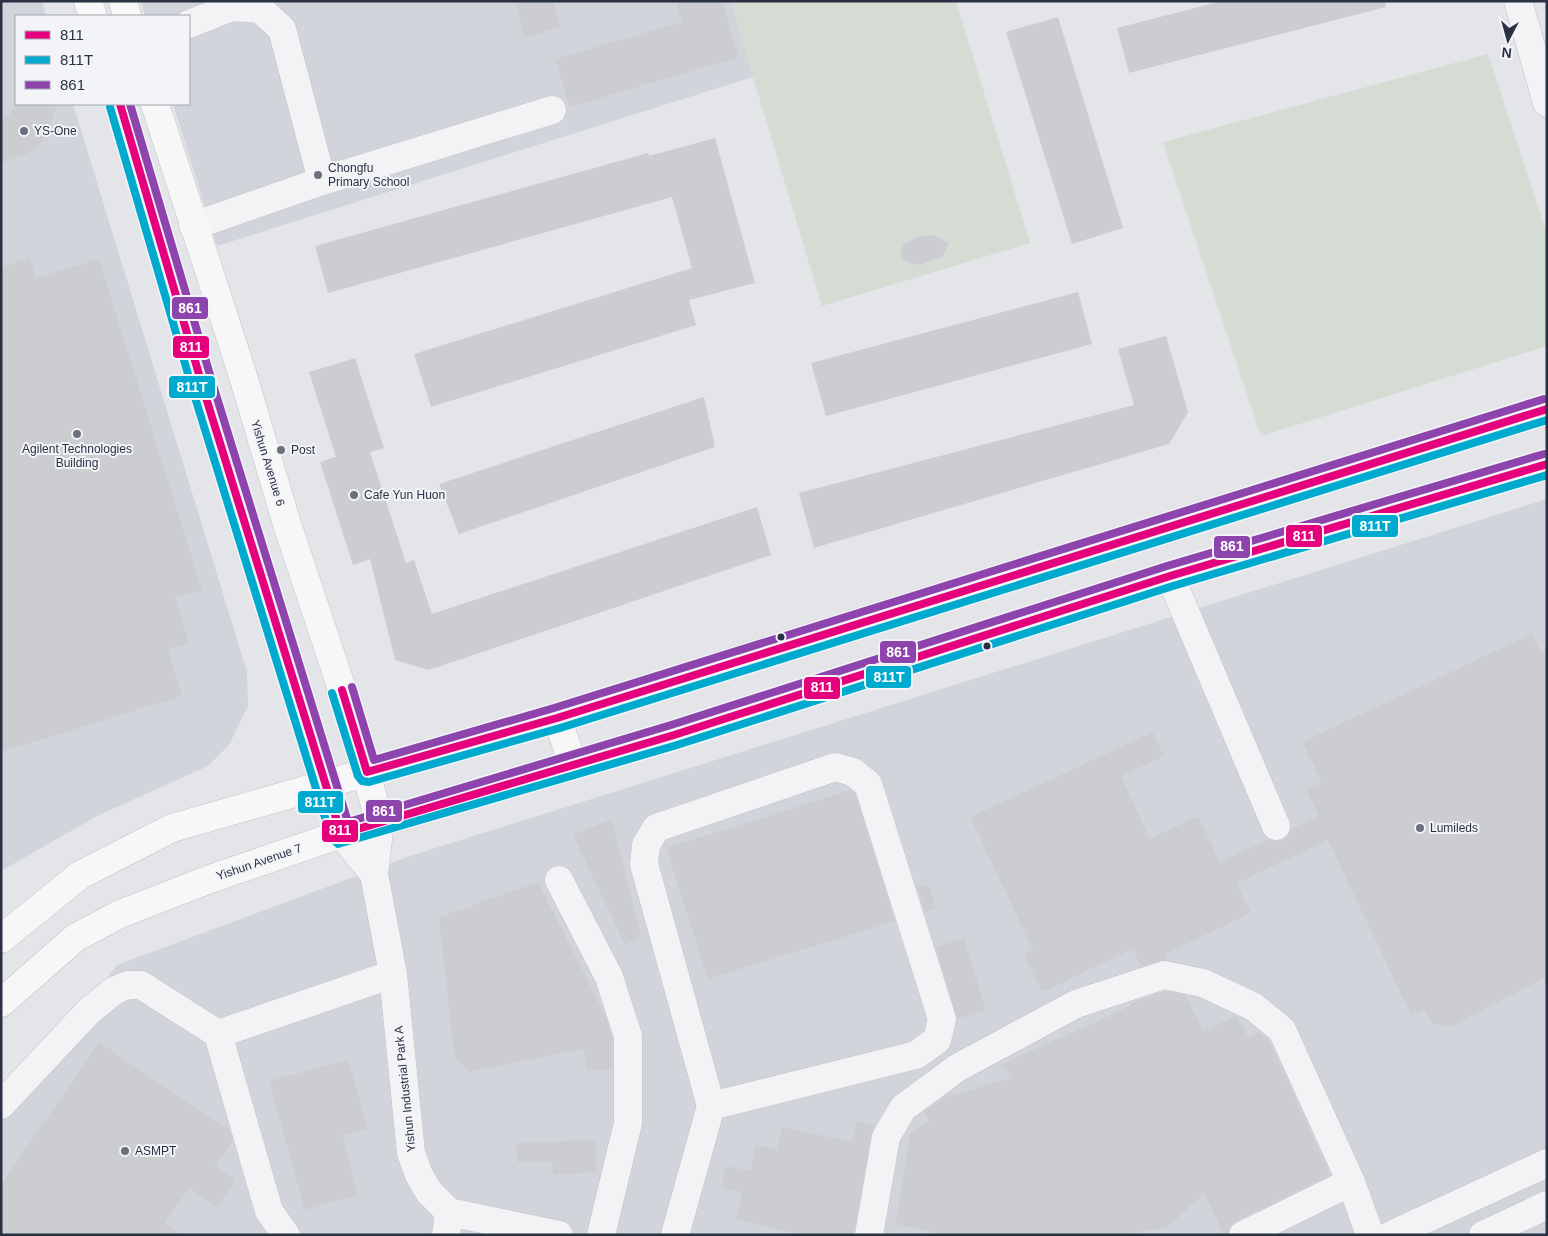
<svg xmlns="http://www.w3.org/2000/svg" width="1548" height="1236" font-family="Arial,sans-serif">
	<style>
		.built { fill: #d2d4db }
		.green { fill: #d4dcd4 }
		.building { fill: #cccdd0 }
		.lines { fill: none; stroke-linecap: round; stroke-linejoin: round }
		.minor-casing { stroke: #c2c3c6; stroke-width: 29 }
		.major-casing { stroke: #c0c2c6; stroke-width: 29 }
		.minor { stroke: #f3f3f5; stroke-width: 28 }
		.major { stroke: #f7f7f7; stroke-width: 28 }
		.bus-1-casing { stroke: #f2f4f8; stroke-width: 11 }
		.bus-2-casing { stroke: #f2f4f8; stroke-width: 11 }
		.bus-3-casing { stroke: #f2f4f8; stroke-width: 11 }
		.bus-1 { stroke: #e5007d; stroke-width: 8 }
		.bus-2 { stroke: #00a9ce; stroke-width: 8 }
		.bus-3 { stroke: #8e44ad; stroke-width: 8 }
		.poi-dot { fill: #6b707c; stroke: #f2f4f8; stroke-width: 2 }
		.bus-dot { fill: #2a3142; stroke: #f2f4f8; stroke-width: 2 }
		.labels { text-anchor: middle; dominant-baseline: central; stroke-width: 4; stroke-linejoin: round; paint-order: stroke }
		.poi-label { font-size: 12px; fill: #2a3142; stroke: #f2f4f8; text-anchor: start }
		.street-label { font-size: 12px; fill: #2a3142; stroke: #f2f4f8 }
		.line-badge { stroke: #f2f4f8; stroke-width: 2 }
		.badge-label { font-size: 14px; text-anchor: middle; font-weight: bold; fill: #fff }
	</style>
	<rect width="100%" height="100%" fill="#e4e5e8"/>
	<g class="built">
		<polygon points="1,1 42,1 46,16 16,16 16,104 73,104 247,672 248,706 229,745 208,766 97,816 1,871"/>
		<polygon points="141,1 733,1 759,75 217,246 173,104 189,104 189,16 145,16"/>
		<polygon points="1547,499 1547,1235 1,1235 1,1114 117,965 410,856"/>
	</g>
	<g class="green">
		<polygon points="730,1 956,1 1030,243 822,306"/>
		<polygon points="1488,54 1547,234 1547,346 1261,436 1163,142"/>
	</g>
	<g class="building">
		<polygon points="515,1 553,1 560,27 525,38"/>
		<polygon points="676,1 722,1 739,57 570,107 555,59 682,22"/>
		<polygon points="1222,1 1385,1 1386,7 1129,73 1117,28"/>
		<polygon points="1058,17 1123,228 1072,244 1006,32"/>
		<polygon points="17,104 58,104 44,139 31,152 1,163 1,119 8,116"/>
		<polygon points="715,138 755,283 689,300 696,325 431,407 414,354 692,268 672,197 328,293 315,246 648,153 649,156"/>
		<polygon points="933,235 949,243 942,257 919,265 906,262 901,257 901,251 904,244 920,236"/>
		<polygon points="30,258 36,278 99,259 202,590 175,598 189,643 168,650 182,696 1,752 1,267"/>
		<polygon points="1078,292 1092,344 826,416 811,363"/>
		<polygon points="1166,336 1188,412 1169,444 814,548 799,493 1134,405 1118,349"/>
		<polygon points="355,358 384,448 370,452 406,563 414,560 432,614 757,507 771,555 429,670 395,660 370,559 353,565 320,462 336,457 309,372"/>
		<polygon points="704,397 715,447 459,534 439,484"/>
		<polygon points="1532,634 1541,652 1547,649 1547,977 1451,1026 1432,1024 1425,1009 1411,1015 1328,840 1237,883 1251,913 1165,954 1168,960 1141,966 1133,949 1042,992 1024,954 1033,950 970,817 1153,732 1164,756 1121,776 1150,839 1198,816 1220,862 1269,839 1275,842 1283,840 1288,836 1291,829 1319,816 1306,789 1322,782 1302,742"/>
		<polygon points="851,790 855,793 895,921 708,979 666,848"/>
		<polygon points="612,819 641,936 625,945 573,835"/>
		<polygon points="538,882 605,1015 612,1038 612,1069 587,1071 584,1049 469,1072 454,1055 439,917"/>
		<polygon points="928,884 936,908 925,912 917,888"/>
		<polygon points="964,938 986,1011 957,1019 936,947"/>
		<polygon points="1165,991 1185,995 1203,1031 1236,1016 1248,1037 1259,1032 1269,1040 1330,1175 1236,1221 1230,1227 1228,1235 1224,1235 1204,1193 1168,1227 1125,1235 945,1235 896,1224 910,1133 929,1121 924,1112 944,1097 1013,1078 1002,1064 1116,1013 1139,1000"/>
		<polygon points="99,1042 229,1130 233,1141 215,1166 236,1180 217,1207 189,1188 165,1223 181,1235 1,1235 1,1185"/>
		<polygon points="348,1060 368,1128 343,1135 358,1195 305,1210 269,1081"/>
		<polygon points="857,1121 875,1125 871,1134 854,1235 805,1235 736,1220 742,1192 721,1188 726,1166 750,1171 755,1145 777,1149 782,1127 852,1142"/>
		<polygon points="595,1140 597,1172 553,1175 552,1161 517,1162 516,1143"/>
	</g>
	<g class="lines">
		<defs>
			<g id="minor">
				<polyline points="1518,1 1547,103"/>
				<polyline points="189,24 232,7 260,9 282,29 322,181"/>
				<polyline points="193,226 322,181 552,110"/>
				<polyline points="1170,576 1276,826"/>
				<polyline points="380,822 374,874 393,974 411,1153 419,1175 429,1192 449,1212 559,1235"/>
				<polyline points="341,834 374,874"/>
				<polyline points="559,880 609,977 628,1036 628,1123 601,1235"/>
				<polyline points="218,1034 393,974"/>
				<polyline points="1,1105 89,1011 115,990 128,985 141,985 218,1034 269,1211 286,1235"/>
				<polyline points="446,1235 449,1212"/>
				<polyline points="675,1235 711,1106 644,864 646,845 656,828 835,767 853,772 868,784 942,1019 937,1040 916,1055 711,1106"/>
				<polyline points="869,1235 886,1137 903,1108 957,1068 1076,1004 1164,975 1203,983 1254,1007 1282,1030 1351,1182 1370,1235"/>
				<polyline points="1243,1235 1351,1182"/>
				<polyline points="1391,1235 1547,1163"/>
				<polyline points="1483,1235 1547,1205"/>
			</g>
			<g id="major">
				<polyline points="88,1 93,16"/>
				<polyline points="123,1 127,16"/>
				<polyline points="120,104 203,388 341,834"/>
				<polyline points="155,104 243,376 287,524 339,680 380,822"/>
				<polyline points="557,718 573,764"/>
				<polyline points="1,939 80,875 172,828 557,718 766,651 1547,409"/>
				<polyline points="1,1003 75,938 120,914 210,879 341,834 674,735 1170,576 1547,464"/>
			</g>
		</defs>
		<use href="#minor" class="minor-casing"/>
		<use href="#major" class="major-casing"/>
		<use href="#minor" class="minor"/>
		<use href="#major" class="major"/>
		<defs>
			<g id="bus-1">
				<polyline points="120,104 203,388 341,834 674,735 1170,576 1547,464"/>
				<polyline points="342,690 367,772 557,718 1547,409"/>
			</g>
			<g id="bus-2">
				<polyline points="110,107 193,391 331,837 338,844 677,745 1173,586 1547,475"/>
				<polyline points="332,693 358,776 362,781 369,782 560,728 1547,420"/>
			</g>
			<g id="bus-3">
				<polyline points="130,104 213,385 348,822 671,725 1167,566 1544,454"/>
				<polyline points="352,687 374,760 554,708 1544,399"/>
			</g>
		</defs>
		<use href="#bus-1" class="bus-1-casing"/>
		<use href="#bus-2" class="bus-2-casing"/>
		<use href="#bus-3" class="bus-3-casing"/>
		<use href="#bus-1" class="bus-1"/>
		<use href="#bus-2" class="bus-2"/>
		<use href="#bus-3" class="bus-3"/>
	</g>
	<g class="poi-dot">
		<circle cx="24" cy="131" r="5"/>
		<circle cx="318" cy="175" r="5"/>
		<circle cx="77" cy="434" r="5"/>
		<circle cx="281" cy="450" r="5"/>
		<circle cx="354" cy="495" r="5"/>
		<circle cx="1420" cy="828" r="5"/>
		<circle cx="125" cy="1151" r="5"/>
	</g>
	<g class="bus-dot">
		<circle cx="781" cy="637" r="4.5"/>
		<circle cx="987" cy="646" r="4.5"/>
	</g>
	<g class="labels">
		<g class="poi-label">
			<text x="34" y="131">YS-One</text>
			<text x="328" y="168">Chongfu<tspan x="328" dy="14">Primary School</tspan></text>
			<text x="77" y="449" text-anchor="middle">Agilent Technologies<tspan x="77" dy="14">Building</tspan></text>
			<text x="291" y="450">Post</text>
			<text x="364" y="495">Cafe Yun Huon</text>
			<text x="1430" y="828">Lumileds</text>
			<text x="135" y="1151">ASMPT</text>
		</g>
		<g class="street-label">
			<text transform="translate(268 463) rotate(73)">Yishun Avenue 6</text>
			<text transform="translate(259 862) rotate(-19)">Yishun Avenue 7</text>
			<text transform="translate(405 1089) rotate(-96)">Yishun Industrial Park A</text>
		</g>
	</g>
	<g class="line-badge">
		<rect x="171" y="296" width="38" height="24" rx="5" fill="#8e44ad"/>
		<rect x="172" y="335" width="38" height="24" rx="5" fill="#e5007d"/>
		<rect x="168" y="375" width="48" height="24" rx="5" fill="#00a9ce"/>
		<rect x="1351" y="514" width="48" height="24" rx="5" fill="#00a9ce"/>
		<rect x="1285" y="524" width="38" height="24" rx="5" fill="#e5007d"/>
		<rect x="1213" y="535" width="38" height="24" rx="5" fill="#8e44ad"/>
		<rect x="879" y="640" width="38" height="24" rx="5" fill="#8e44ad"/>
		<rect x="865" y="665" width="47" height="24" rx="5" fill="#00a9ce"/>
		<rect x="803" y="676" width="38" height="24" rx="5" fill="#e5007d"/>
		<rect x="297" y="790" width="47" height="24" rx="5" fill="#00a9ce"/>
		<rect x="365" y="799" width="38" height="24" rx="5" fill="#8e44ad"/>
		<rect x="321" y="819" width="38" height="24" rx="5" fill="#e5007d"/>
	</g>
	<g class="badge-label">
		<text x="190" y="313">861</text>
		<text x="191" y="352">811</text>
		<text x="192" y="392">811T</text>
		<text x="1375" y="531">811T</text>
		<text x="1304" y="541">811</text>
		<text x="1232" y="551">861</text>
		<text x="898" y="657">861</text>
		<text x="889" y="682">811T</text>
		<text x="822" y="692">811</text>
		<text x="320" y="807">811T</text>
		<text x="384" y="816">861</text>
		<text x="340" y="835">811</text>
	</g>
	<rect width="1548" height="1236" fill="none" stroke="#2a3142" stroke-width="5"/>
	<rect x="15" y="15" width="175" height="90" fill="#f2f4f8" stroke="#a2a6af"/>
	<rect x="25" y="31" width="25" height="8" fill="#e5007d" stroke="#a2a6af"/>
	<text x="60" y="40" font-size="15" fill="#2a3142">811</text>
	<rect x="25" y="56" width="25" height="8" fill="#00a9ce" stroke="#a2a6af"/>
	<text x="60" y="65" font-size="15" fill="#2a3142">811T</text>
	<rect x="25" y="81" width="25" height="8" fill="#8e44ad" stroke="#a2a6af"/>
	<text x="60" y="90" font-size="15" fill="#2a3142">861</text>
	<g transform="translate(1508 40) rotate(186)" stroke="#f2f4f8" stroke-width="4" paint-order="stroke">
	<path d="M0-4L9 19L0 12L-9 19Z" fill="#2a3142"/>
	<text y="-8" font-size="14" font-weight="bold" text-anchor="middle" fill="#2a3142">N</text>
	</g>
</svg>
